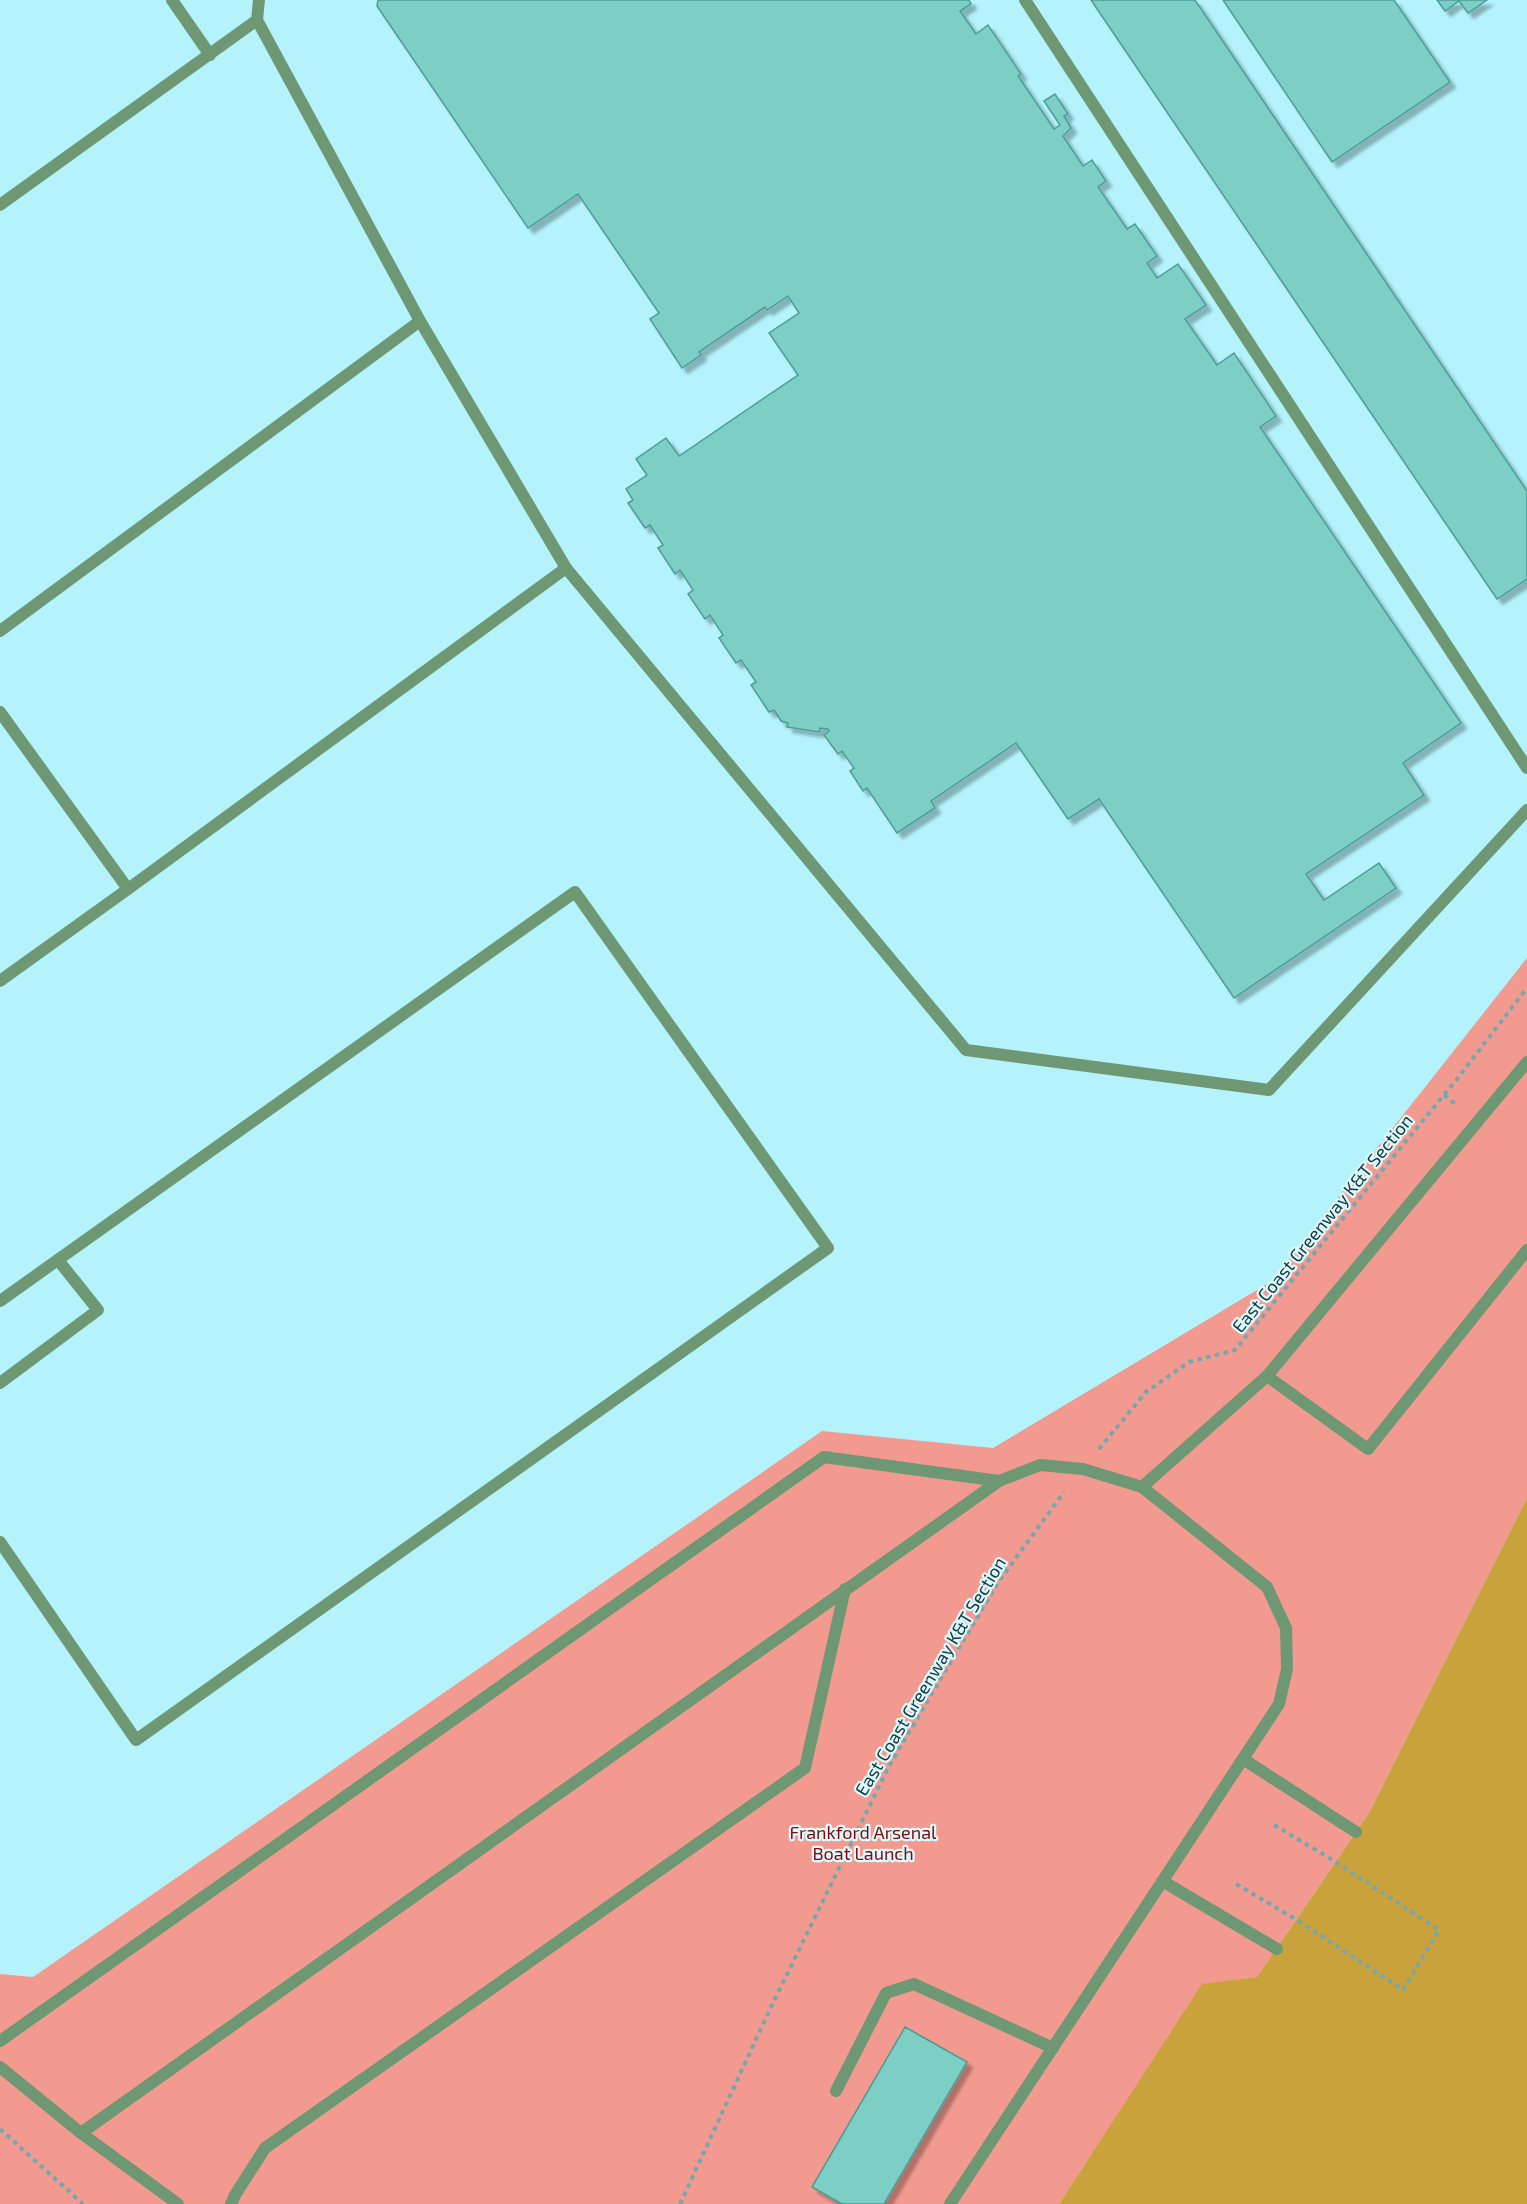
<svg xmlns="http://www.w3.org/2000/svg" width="1527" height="2204" font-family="'Exo 2',sans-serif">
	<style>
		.green { fill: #f29a8f }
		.water { fill: #c9a23b }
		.building { fill: #7dcec5; stroke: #4c9d95; stroke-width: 1.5; filter: url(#shadow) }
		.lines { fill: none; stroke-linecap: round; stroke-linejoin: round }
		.path { stroke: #74a7ae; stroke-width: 4; stroke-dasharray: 4.5 4.5; stroke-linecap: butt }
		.service { stroke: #6e9873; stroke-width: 12 }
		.labels { text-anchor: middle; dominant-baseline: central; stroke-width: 4.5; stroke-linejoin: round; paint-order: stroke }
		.street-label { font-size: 18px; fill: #15373c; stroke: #dbfafe }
		.park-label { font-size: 18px; fill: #81080c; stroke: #dbfafe }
	</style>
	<defs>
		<filter id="shadow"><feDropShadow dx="5.5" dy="5.5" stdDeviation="1.5" flood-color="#0004"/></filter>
	</defs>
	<rect width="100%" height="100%" fill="#b4f3fc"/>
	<polygon class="green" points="1527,958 1527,1498 1369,1813 1257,1977 1202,1985 1059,2204 0,2204 0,1974 33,1977 822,1431 993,1448 1272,1281"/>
	<polygon class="water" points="1527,1498 1527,2204 1059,2204 1202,1984 1257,1977 1369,1813"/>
	<g class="building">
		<polygon points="378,0 969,0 971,4 960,11 976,34 988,25 1021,74 1018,76 1054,129 1060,125 1044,101 1055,94 1068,114 1064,116 1071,128 1063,136 1083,166 1092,160 1106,181 1098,187 1127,229 1135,224 1157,256 1147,263 1157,278 1178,264 1206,305 1185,319 1217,365 1234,353 1276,416 1260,427 1461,723 1403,763 1424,795 1306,874 1324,900 1379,863 1396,888 1234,998 1099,799 1068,819 1016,743 931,801 935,808 897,833 867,788 863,791 850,771 854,768 842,751 838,754 824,735 829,731 828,729 820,728 819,732 787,727 788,723 781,721 774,710 769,712 751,685 756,682 741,660 736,663 719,638 723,635 710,615 705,619 688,594 693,590 680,570 675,574 658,548 663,545 650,525 645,528 628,503 633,500 626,489 647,475 636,459 666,438 679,456 798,375 769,333 799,313 788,296 767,310 765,307 699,352 701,355 682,368 650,319 659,313 578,194 528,228 377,6"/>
		<polygon points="1091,0 1195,0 1527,491 1527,579 1497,599"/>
		<polygon points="1223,0 1394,0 1450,82 1332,162"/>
		<polygon points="1437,0 1487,0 1468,13 1459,1 1445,11"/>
		<polygon points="905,2027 967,2062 884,2204 842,2204 812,2187"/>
	</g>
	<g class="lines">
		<g class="path">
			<polyline points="1444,1095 1458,1106"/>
			<polyline points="1099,1449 1146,1392 1189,1362 1235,1350 1457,1079 1527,988"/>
			<polyline points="1236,1884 1297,1920 1403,1990 1439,1930 1336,1862 1274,1825"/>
			<polyline points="0,2129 83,2204"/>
			<polyline points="680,2204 771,2007 889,1766 997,1584 1064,1492"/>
		</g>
		<g class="service">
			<polyline points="172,0 210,55"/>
			<polyline points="1025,0 1527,768"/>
			<polyline points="257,20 420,321 566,568 966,1050 1269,1090 1527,810"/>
			<polyline points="0,205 257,20 259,0"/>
			<polyline points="0,631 420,321"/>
			<polyline points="0,712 128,889 566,568"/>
			<polyline points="0,981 128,889"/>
			<polyline points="0,1301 575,892 828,1248 136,1740 0,1542"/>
			<polyline points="1267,1376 1368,1449 1527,1250"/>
			<polyline points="0,1383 98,1310 58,1260"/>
			<polyline points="1243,1759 1356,1832"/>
			<polyline points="1164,1882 1277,1949"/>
			<polyline points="0,2041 824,1457 999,1481 1040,1465 1083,1469 1142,1487"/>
			<polyline points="0,2067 81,2133 178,2204"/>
			<polyline points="836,2091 886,1993 914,1984 1053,2048"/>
			<polyline points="81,2133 999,1481"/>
			<polyline points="231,2204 235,2195 265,2148 805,1768 845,1589"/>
			<polyline points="950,2204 1279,1704 1287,1669 1286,1628 1267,1587 1142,1487 1267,1376 1527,1062"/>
		</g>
	</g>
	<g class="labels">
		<g class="street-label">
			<text transform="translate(1322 1223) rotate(-51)">East Coast Greenway K&amp;T Section</text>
			<text transform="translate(930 1676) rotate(-59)">East Coast Greenway K&amp;T Section</text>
		</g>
		<g class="park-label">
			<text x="863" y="1832">Frankford Arsenal<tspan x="863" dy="21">Boat Launch</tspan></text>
		</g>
	</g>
</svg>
